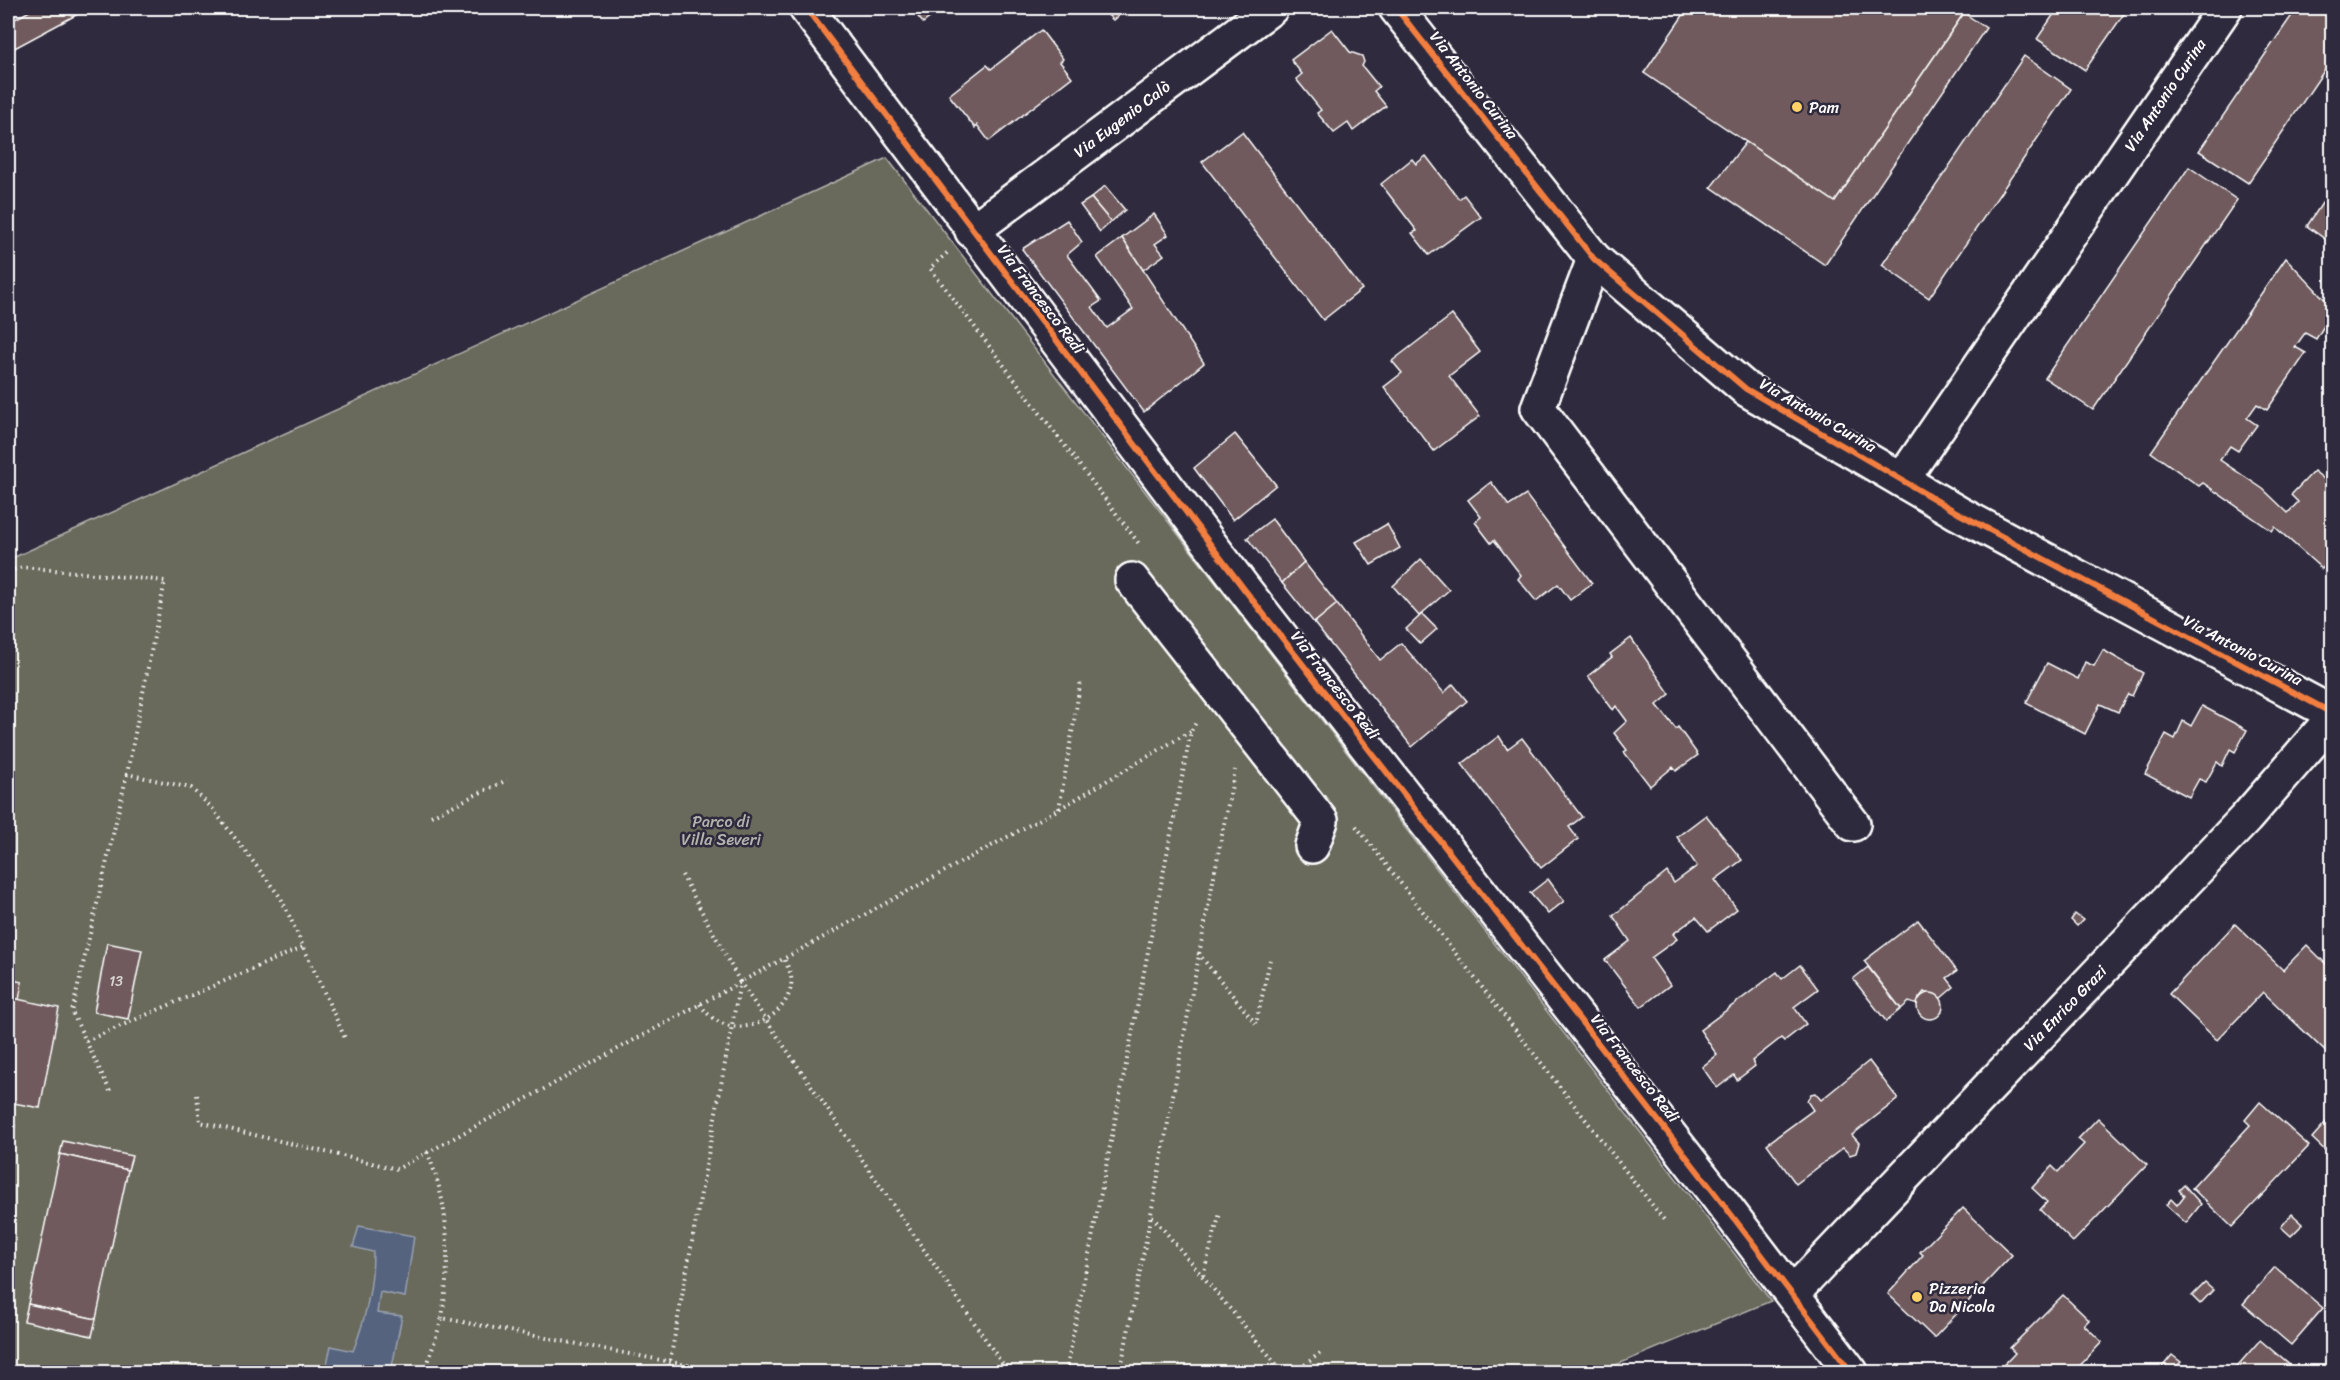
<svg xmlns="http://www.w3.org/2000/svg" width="2340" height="1380" font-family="Sriracha,sans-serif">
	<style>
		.green { fill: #696a5c; stroke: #b4b4ae; stroke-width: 1.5 }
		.water { fill: #55637e; stroke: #99a1b2; stroke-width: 1.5 }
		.building { fill: #6f5a5d; stroke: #fff; stroke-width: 1.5 }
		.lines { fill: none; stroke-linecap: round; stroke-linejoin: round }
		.minor-casing { stroke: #fff; stroke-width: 38 }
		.path { stroke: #fff; stroke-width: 4; stroke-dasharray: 1.5 4.5; stroke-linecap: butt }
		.minor { stroke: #2f2a3d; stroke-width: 33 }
		.cycleway-casing { stroke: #2f2a3d; stroke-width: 10 }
		.cycleway { stroke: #f27e40; stroke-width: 6 }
		.poi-dot { fill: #ffd166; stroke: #2f2a3d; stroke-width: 2 }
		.labels { text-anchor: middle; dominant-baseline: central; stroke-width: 5; stroke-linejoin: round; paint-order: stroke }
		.number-label { font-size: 14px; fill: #dbd6d6 }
		.street-label { font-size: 16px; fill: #fff; stroke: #2f2a3d }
		.poi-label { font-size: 16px; fill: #fff; stroke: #2f2a3d; text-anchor: start }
		.park-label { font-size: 16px; fill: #b4b4ae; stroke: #2f2a3d }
	</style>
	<rect width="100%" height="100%" fill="#2f2a3d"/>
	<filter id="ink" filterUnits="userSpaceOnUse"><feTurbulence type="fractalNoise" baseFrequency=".0167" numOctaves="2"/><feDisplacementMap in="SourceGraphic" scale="12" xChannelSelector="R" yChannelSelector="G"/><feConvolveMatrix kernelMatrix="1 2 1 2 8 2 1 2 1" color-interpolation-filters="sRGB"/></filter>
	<g filter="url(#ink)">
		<polygon class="green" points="887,158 1771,1301 1599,1372 8,1372 8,560"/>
		<path class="water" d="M359,1226L414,1236L405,1297L380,1292L377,1313L402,1316L391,1372H347L326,1368L331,1346L353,1351C366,1318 373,1288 373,1252L353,1247Z"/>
		<g class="building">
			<polygon points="8,8 15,19 35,8 89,8 11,50 8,44"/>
			<polygon points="911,8 943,8 923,23"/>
			<polygon points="1107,8 1127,8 1113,20 1107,14 1110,12"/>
			<polygon points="1688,8 1957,8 1964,13 1835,202 1644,73"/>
			<polygon points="2058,8 2128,8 2085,70 2037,39"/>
			<polygon points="2297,8 2332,8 2332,59 2248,183 2199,151"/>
			<polygon points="1964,13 1986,28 1825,265 1711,187 1746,142 1835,202"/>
			<polygon points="1332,29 1350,52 1362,56 1364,62 1362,66 1379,87 1374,91 1386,106 1353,131 1348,123 1334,133 1317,113 1321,110 1296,79 1302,74 1291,60"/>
			<polygon points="1041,30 1063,59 1060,62 1072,77 989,141 977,125 975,128 949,95 987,65 991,69"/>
			<polygon points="2024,56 2071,89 1929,298 1882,265"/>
			<polygon points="1242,132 1362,289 1323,320 1202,162"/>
			<polygon points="1426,156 1459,199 1464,195 1481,217 1429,255 1412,233 1417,231 1381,184 1412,159 1416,164"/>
			<polygon points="2189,167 2237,200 2093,410 2045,378"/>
			<polygon points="1105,186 1125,210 1111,222 1091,198"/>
			<polygon points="2332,188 2332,244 2307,226"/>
			<polygon points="1091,198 1111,222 1100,232 1080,205"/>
			<polygon points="1154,214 1168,235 1155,244 1164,255 1143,270 1122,238"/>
			<polygon points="1067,220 1082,242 1067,255 1101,301 1092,307 1107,328 1133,309 1097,257 1122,238 1204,363 1144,412 1022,249"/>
			<polygon points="2286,258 2332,307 2332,313 2316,339 2305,333 2295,347 2306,353 2267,410 2257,404 2247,418 2257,425 2238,451 2230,446 2220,460 2263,489 2288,513 2298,502 2291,495 2314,471 2324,479 2332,470 2332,557 2322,569 2275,527 2272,531 2203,483 2199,486 2151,452"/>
			<polygon points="1452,315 1480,352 1449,376 1480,416 1434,451 1384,387 1402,373 1392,361"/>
			<polygon points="1235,434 1276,485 1233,520 1194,468"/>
			<polygon points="1491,482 1509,506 1526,495 1592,583 1570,600 1558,584 1536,601 1518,579 1521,575 1494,540 1491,543 1475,522 1481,517 1468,500"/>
			<polygon points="1272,519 1304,562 1282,583 1247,538"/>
			<polygon points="1387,524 1400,548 1371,565 1356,542"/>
			<polygon points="1421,559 1449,590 1419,616 1393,586"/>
			<polygon points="1304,562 1337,604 1314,623 1282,583"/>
			<polygon points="1337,604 1380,660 1401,643 1444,693 1453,684 1467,701 1412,747 1314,623"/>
			<polygon points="1422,614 1437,629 1420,644 1406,629"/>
			<polygon points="1631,638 1670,694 1657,705 1676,729 1678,727 1698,755 1676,771 1673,767 1650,786 1624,752 1627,750 1614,733 1627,721 1616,706 1613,710 1588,676 1612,657 1610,654"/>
			<polygon points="2103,650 2143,673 2132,696 2128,694 2118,712 2100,704 2085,734 2026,703 2047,663 2078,679 2085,662 2094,666"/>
			<polygon points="2202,706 2247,730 2235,752 2230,749 2222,766 2217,762 2206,782 2199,779 2189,797 2145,774 2166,734 2175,739 2183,721 2191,726"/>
			<polygon points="1499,736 1507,749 1522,738 1582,817 1569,827 1578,839 1541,868 1462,764"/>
			<polygon points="1706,815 1742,860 1715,880 1737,909 1708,931 1696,917 1673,934 1677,939 1651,958 1670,985 1641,1007 1605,960 1630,941 1613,916 1667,872 1674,883 1697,866 1677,837"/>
			<polygon points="1548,879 1564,901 1548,914 1530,893"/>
			<polygon points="2075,914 2083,920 2077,926 2071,920"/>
			<polygon points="1918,920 1957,971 1947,978 1954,987 1941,998 1924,992 1919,998 1918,1005 1909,1002 1901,1009 1864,961"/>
			<polygon points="2235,924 2283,970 2307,945 2332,970 2332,1053 2330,1056 2263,992 2217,1040 2169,994"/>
			<polygon points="107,943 142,950 128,1019 94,1012"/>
			<polygon points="1800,965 1818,989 1794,1007 1806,1024 1784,1041 1781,1038 1752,1061 1755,1066 1737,1080 1734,1075 1717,1088 1702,1067 1717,1055 1700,1030 1777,972 1782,979"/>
			<polygon points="1868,967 1901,1009 1886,1021 1853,979"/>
			<polygon points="8,979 22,982 19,1000 8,997"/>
			<circle cx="1930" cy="1006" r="13"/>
			<polygon points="8,997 59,1008 40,1108 8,1102"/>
			<polygon points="1869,1061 1898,1099 1852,1135 1859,1143 1856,1153 1850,1155 1843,1148 1796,1184 1767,1144 1813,1110 1807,1101 1811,1094 1815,1093 1821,1100"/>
			<polygon points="2260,1102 2309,1146 2232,1227 2192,1188 2250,1125 2245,1120"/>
			<polygon points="2098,1118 2147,1165 2073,1242 2040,1210 2047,1202 2032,1188 2052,1166 2058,1172 2084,1144 2078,1139"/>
			<polygon points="2326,1122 2332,1128 2332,1157 2312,1138"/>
			<polygon points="8,1123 15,1125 8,1165"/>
			<polygon points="63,1141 132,1156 128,1170 60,1154"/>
			<polygon points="60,1154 128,1170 96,1319 28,1304"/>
			<polygon points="2184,1185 2201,1204 2186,1223 2166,1205 2171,1199 2177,1205 2184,1196 2179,1190"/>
			<polygon points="1963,1208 2012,1255 1934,1338 1888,1294 1923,1255 1920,1252"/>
			<polygon points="2292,1214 2303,1224 2291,1236 2281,1227"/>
			<polygon points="2275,1267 2323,1308 2291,1345 2243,1304"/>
			<polygon points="2205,1283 2213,1290 2200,1304 2192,1296"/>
			<polygon points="2063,1295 2089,1320 2084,1325 2102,1342 2074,1372 1997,1372 2015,1353 2010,1348"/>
			<polygon points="28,1304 96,1319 92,1336 24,1321"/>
			<polygon points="2260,1340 2298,1372 2232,1372"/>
			<polygon points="2172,1355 2181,1362 2171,1372 2158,1372"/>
		</g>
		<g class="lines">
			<defs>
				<g id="minor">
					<polyline points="806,8 1244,589 1717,1196 1851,1372"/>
					<polyline points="1396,8 1594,259 1746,389 1958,513 2332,713"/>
					<polyline points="972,231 1271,8"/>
					<polyline points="1594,259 1538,408 1853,824"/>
					<polyline points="1902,480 2225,8"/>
					<polyline points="1132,580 1321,821 1312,846"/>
					<polyline points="1793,1293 2246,818 2332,719"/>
				</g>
			</defs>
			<use href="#minor" class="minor-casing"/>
			<g class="path">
				<polyline points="947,253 930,268 1140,545"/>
				<polyline points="8,571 23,567 165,581 127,774 191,788 212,808 281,898 345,1038"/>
				<polyline points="1059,809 1081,680"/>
				<polyline points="431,816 507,780"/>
				<polyline points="1356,826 1664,1220"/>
				<polyline points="682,875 740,982"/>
				<polyline points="1198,953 1256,1024 1270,960"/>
				<path d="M700,1004C731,1052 797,1015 791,976C790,970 786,964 784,958"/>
				<polyline points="86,1041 303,947"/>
				<polyline points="110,1091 72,1012 127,774"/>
				<polyline points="197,1095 200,1122 397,1169 1059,809 1191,731"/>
				<path d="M427,1152C451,1208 450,1260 442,1318"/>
				<polyline points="1152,1216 1283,1372"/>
				<polyline points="1203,1275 1220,1213"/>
				<polyline points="425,1372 442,1318 723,1372"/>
				<polyline points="668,1372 740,982 1008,1372"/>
				<polyline points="1066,1372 1191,731 1197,721"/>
				<path d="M1120,1372C1161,1172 1194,970 1235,770"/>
				<polyline points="1295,1372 1323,1351"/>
			</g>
			<use href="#minor" class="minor"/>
			<defs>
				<g id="cycleway">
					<polyline points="806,8 1244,589 1717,1196 1851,1372"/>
					<polyline points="1396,8 1594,259 1746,389 1958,513 2332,713"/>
				</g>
			</defs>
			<use href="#cycleway" class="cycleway-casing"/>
			<use href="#cycleway" class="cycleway"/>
		</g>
	</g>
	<g class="poi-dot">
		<circle cx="1797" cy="107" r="6"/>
		<circle cx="1917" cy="1297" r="6"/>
	</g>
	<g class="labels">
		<g class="number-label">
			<text x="116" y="981">13</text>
		</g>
		<g class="street-label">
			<text transform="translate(1474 85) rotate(52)">Via Antonio Curina</text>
			<text transform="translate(2165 95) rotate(-56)">Via Antonio Curina</text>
			<text transform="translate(1122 119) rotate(-37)">Via Eugenio Calò</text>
			<text transform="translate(1041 299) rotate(53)">Via Francesco Redi</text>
			<text transform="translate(1818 415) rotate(30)">Via Antonio Curina</text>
			<text transform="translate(2243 650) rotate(28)">Via Antonio Curina</text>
			<text transform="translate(1335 685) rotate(52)">Via Francesco Redi</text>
			<text transform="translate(2065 1008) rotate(-46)">Via Enrico Grazi</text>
			<text transform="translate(1635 1068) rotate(52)">Via Francesco Redi</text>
		</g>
		<g class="poi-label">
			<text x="1809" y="107">Pam</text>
			<text x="1929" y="1288">Pizzeria<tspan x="1929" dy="18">Da Nicola</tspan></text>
		</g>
		<g class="park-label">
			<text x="721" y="821">Parco di<tspan x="721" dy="18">Villa Severi</tspan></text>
		</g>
	</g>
	<rect width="2340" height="1380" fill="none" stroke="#2f2a3d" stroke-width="30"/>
	<rect x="15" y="15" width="2310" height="1350" fill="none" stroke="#fff" stroke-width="2" filter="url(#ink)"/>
</svg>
